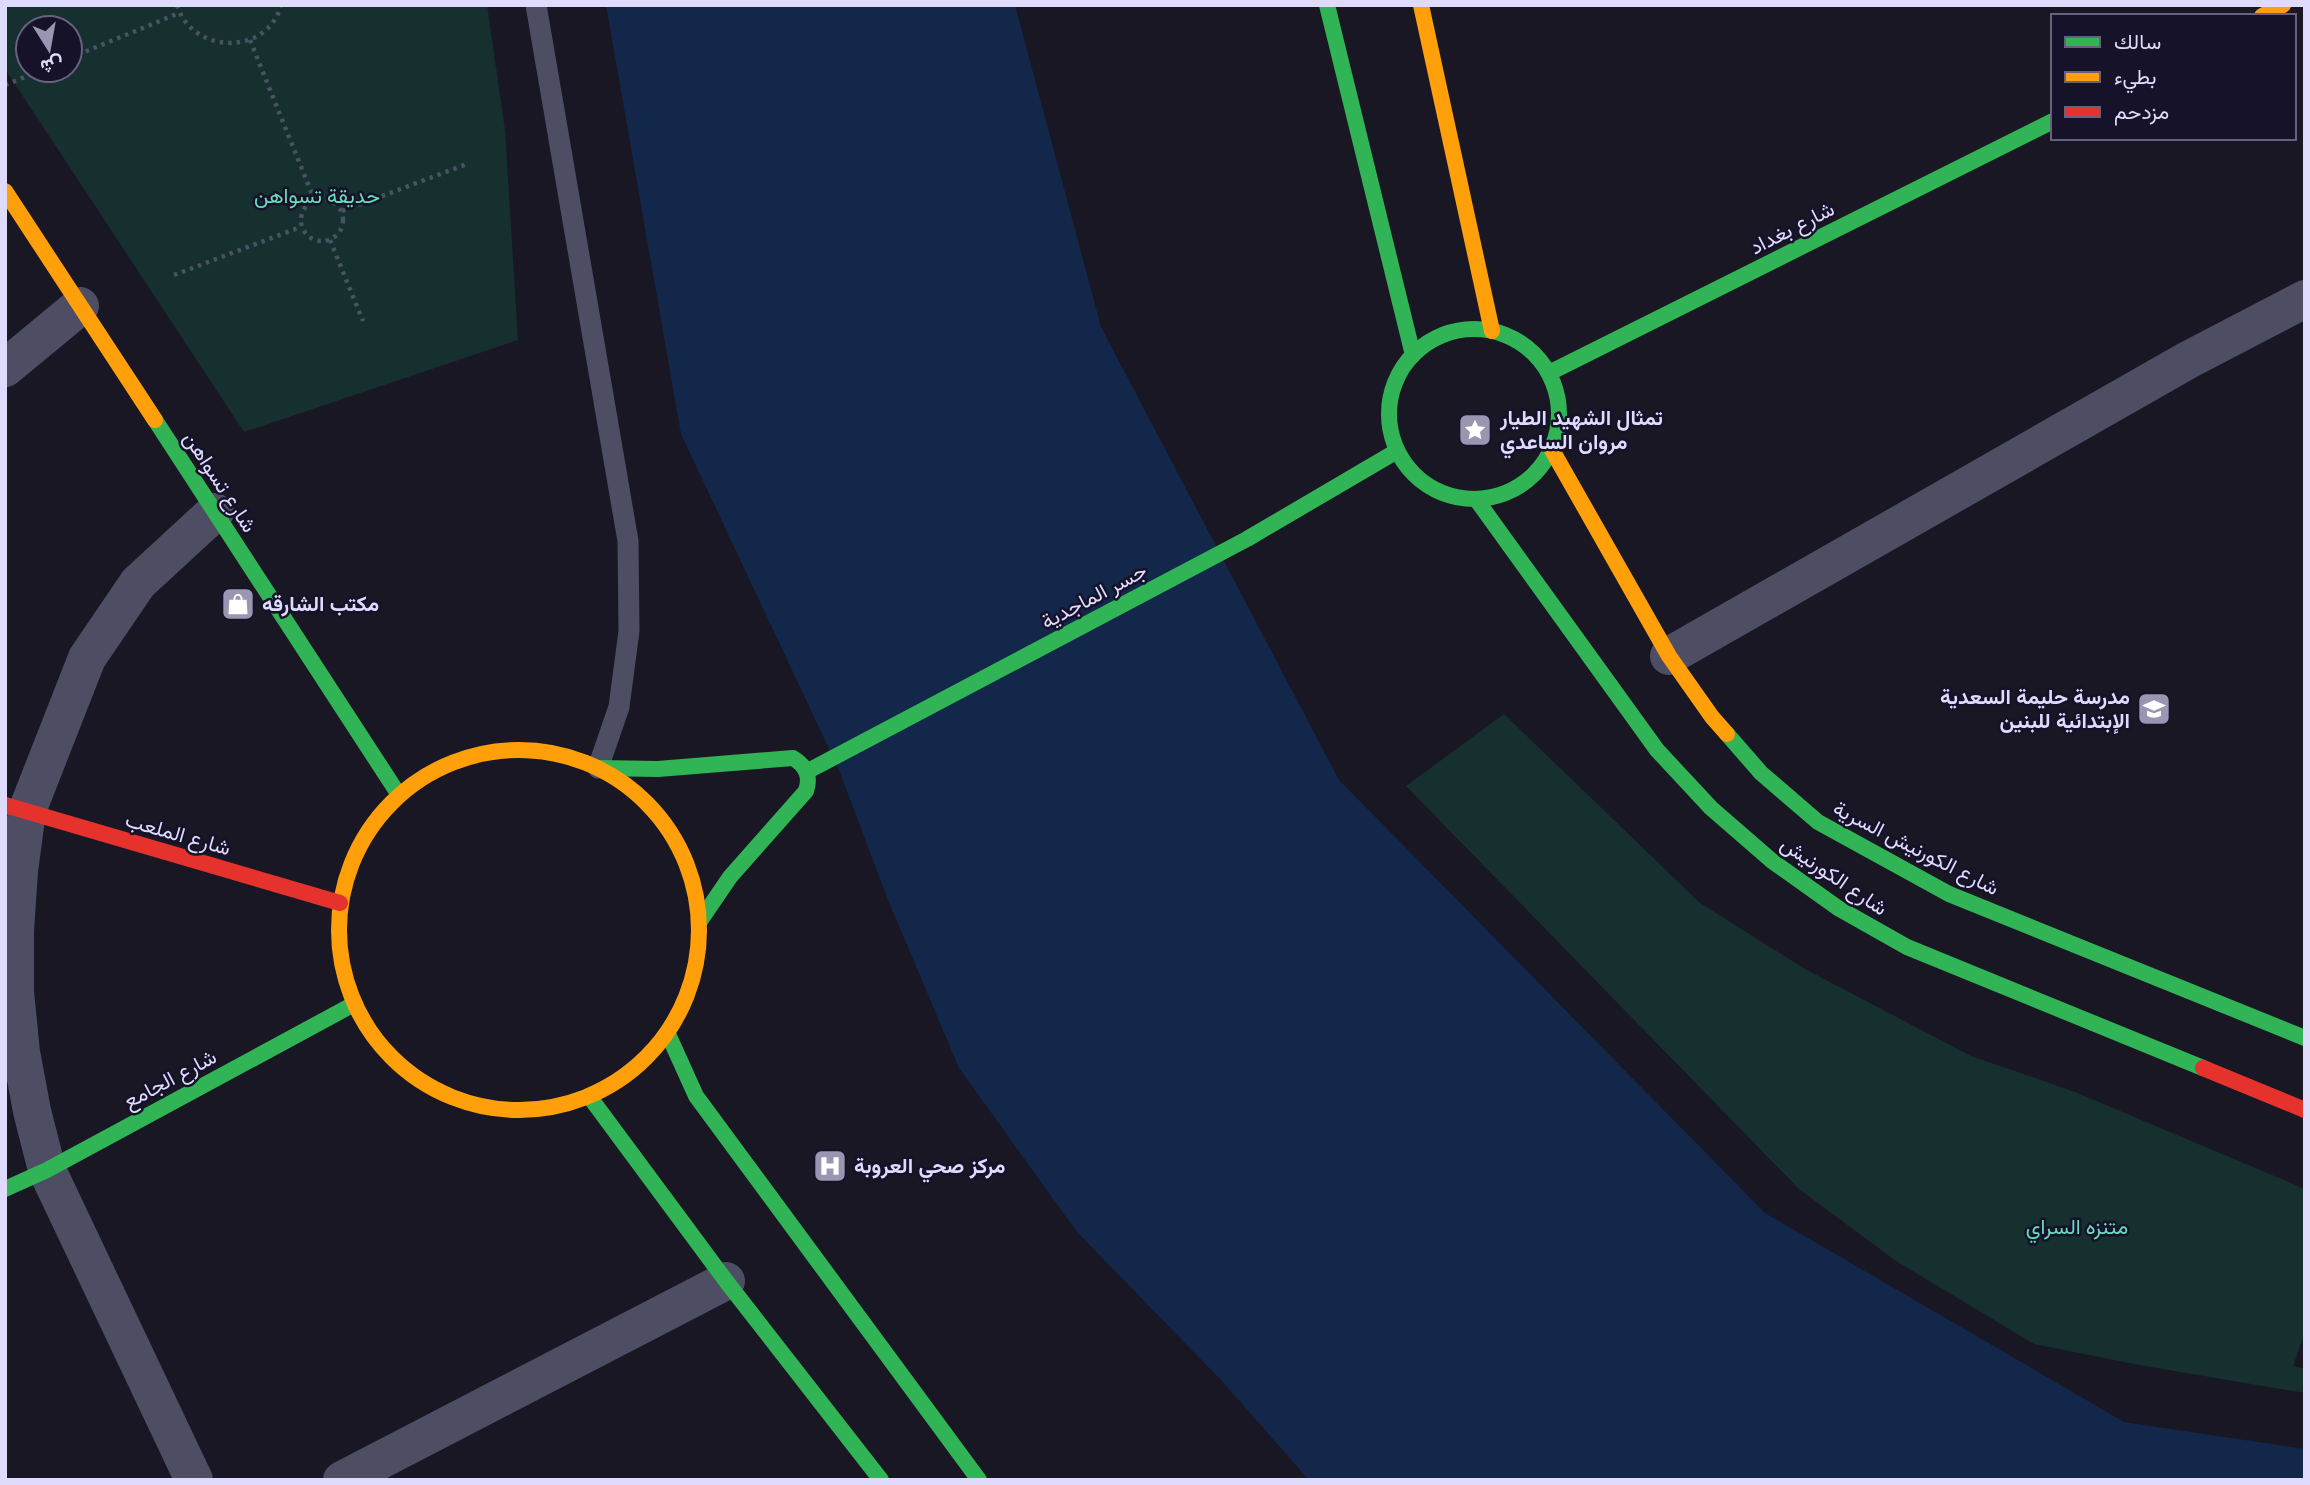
<svg xmlns="http://www.w3.org/2000/svg" width="2310" height="1485" font-family="Karla,Vazirmatn,sans-serif">
	<style>
		.green { fill: #162f2f; fill-rule: evenodd }
		.water { fill: #12274a }
		.lines { fill: none; stroke-linecap: round; stroke-linejoin: round }
		.path { stroke: #475361; stroke-width: 4.5; stroke-dasharray: 3.5 5; stroke-linecap: butt }
		.lane { stroke: #4d4d64; stroke-width: 21 }
		.street { stroke: #4d4d64; stroke-width: 38 }
		.fast { stroke: #30b455; stroke-width: 16 }
		.slow { stroke: #ff9f0a; stroke-width: 16 }
		.jam { stroke: #e5322d; stroke-width: 16 }
		.labels { text-anchor: middle; dominant-baseline: central; stroke-width: 5; stroke-linejoin: round; paint-order: stroke }
		.park-label { font-size: 21px; fill: #69dcbd; stroke: #151229 }
		.street-label { font-size: 21px; fill: #dfdbfd; stroke: #151229 }
		.poi-label { font-size: 21px; font-weight: bold; fill: #dfdbfd; stroke: #151229; text-anchor: start }
	</style>
	<rect width="100%" height="100%" fill="#191724"/>
	<g class="green">
		<path d="M5,5H487L505,130L518,340L244,432L5,69ZM28,28H70V70H28Z"/>
		<polygon points="1504,714 1700,903 1805,969 1971,1056 2075,1092 2305,1189 2305,1332 2293,1366 2305,1369 2305,1393 2139,1365 2034,1344 1896,1261 1799,1189 1406,786"/>
	</g>
	<polygon class="water" points="606,5 1015,5 1101,327 1339,780 1765,1213 2124,1422 2305,1449 2305,1480 1309,1480 1221,1380 1077,1232 959,1068 888,900 839,770 681,434"/>
	<g class="lines">
		<g class="path">
			<path d="M177,5C192,55 268,56 281,5"/>
			<polyline points="250,40 314,199"/>
			<polyline points="70,58 179,13"/>
			<polyline points="5,85 42,70"/>
			<circle cx="322" cy="220" r="21"/>
			<polyline points="342,211 467,164"/>
			<polyline points="330,240 363,321"/>
			<polyline points="174,275 301,227"/>
		</g>
		<polyline class="lane" points="536,5 628,541 629,631 619,707 598,768"/>
		<g class="street">
			<polyline points="5,368 80,306"/>
			<polyline points="1669,656 2188,360 2305,299"/>
			<polyline points="194,1480 47,1170 32,1111 21,1052 15,992 15,931 19,871 27,811 87,658 138,583 215,512"/>
			<polyline points="342,1480 726,1281"/>
		</g>
		<g class="fast">
			<polyline points="1327,5 1413,355"/>
			<circle cx="1474" cy="414" r="85"/>
			<polyline points="1549,373 2053,121"/>
			<polyline points="155,420 399,795"/>
			<polyline points="1476,499 1657,750 1711,808 1772,861 1838,908 1907,947 2203,1068"/>
			<polyline points="1727,734 1761,773 1818,822 1949,894 2305,1038"/>
			<path d="M598,768L658,769L793,758C806,766 811,776 806,791L730,877L700,921"/>
			<polyline points="808,771 1247,539 1397,451"/>
			<polyline points="668,1034 696,1096 979,1480"/>
			<polyline points="589,1096 726,1281 881,1480"/>
			<polyline points="5,1189 47,1170 354,1004"/>
		</g>
		<g class="slow">
			<polyline points="1421,5 1492,331"/>
			<polyline points="2262,16 2283,5"/>
			<polyline points="5,191 155,420"/>
			<polyline points="1552,450 1669,656 1712,717 1727,734"/>
			<circle cx="519" cy="930" r="180"/>
		</g>
		<g class="jam">
			<polyline points="5,805 340,903"/>
			<polyline points="2203,1068 2305,1110"/>
		</g>
	</g>
	<defs>
		<symbol id="sight-square" viewBox="-11 -11 22 22"><rect x="-9" y="-9" width="18" height="18" rx="4" fill="#9a96b1" stroke="#151229"/><path d="M0-6L1.8-2.2L6-1.7L2.9 1.2L3.7 5.4L0 3.3L-3.7 5.4L-2.9 1.2L-6-1.7L-1.8-2.2Z" fill="#fff"/></symbol>
		<symbol id="shop-square" viewBox="-11 -11 22 22"><rect x="-9" y="-9" width="18" height="18" rx="4" fill="#9a96b1" stroke="#151229"/><path d="M-5-2.5h2.3a2.7 3.5 0 0 1 5.4 0H5L5.5 6h-11ZM-1.5-2.5h3a1.5 2.3 0 0 0-3 0Z" fill="#fff"/></symbol>
		<symbol id="school-square" viewBox="-11 -11 22 22"><rect x="-9" y="-9" width="18" height="18" rx="4" fill="#9a96b1" stroke="#151229"/><path d="M0-5L7-2L0 1L-7-2ZM-4 1L0 2.5L4 1V4Q0 6-4 4Z" fill="#fff"/></symbol>
		<symbol id="hospital-square" viewBox="-11 -11 22 22"><rect x="-9" y="-9" width="18" height="18" rx="4" fill="#9a96b1" stroke="#151229"/><path d="M-5-5h3v3.5h4V-5h3V5h-3V1.5h-4V5h-3Z" fill="#fff"/></symbol>
	</defs>
	<g fill-rule="evenodd">
		<use href="#sight-square" x="1456" y="411" width="38" height="38"/>
		<use href="#shop-square" x="219" y="585" width="38" height="38"/>
		<use href="#school-square" x="2135" y="690" width="38" height="38"/>
		<use href="#hospital-square" x="811" y="1147" width="38" height="38"/>
	</g>
	<g class="labels">
		<g class="park-label">
			<text x="317" y="196">حديقة تسواهن</text>
			<text x="2077" y="1227">متنزه السراي</text>
		</g>
		<g class="street-label">
			<text transform="translate(1792 228) rotate(-27)">شارع بغداد</text>
			<text transform="translate(220 482) rotate(57)">شارع تسواهن</text>
			<text transform="translate(1094 596) rotate(-28)">جسر الماجدية</text>
			<text transform="translate(178 834) rotate(16)">شارع الملعب</text>
			<text transform="translate(1916 848) rotate(27)">شارع الكورنيش السرية</text>
			<text transform="translate(1834 876) rotate(34)">شارع الكورنيش</text>
			<text transform="translate(170 1079) rotate(-28)">شارع الجامع</text>
		</g>
		<g class="poi-label">
			<text x="1500" y="418">تمثال الشهيد الطيار<tspan x="1500" dy="24">مروان الساعدي</tspan></text>
			<text x="262" y="604">مكتب الشارقه</text>
			<text x="2130" y="697" text-anchor="end">مدرسة حليمة السعدية<tspan x="2130" dy="24">الإبتدائية للبنين</tspan></text>
			<text x="854" y="1166">مركز صحي العروبة</text>
		</g>
	</g>
	<rect width="2310" height="1485" fill="none" stroke="#dfdbfd" stroke-width="14"/>
	<rect x="2051" y="14" width="245" height="126" fill="#151229" stroke="#66627e" stroke-width="2"/>
	<rect x="2065" y="37" width="35" height="10" fill="#30b455" stroke="#66627e" stroke-width="2"/>
	<text x="2114" y="49" font-size="21" fill="#dfdbfd">سالك</text>
	<rect x="2065" y="72" width="35" height="10" fill="#ff9f0a" stroke="#66627e" stroke-width="2"/>
	<text x="2114" y="84" font-size="21" fill="#dfdbfd">بطيء</text>
	<rect x="2065" y="107" width="35" height="10" fill="#e5322d" stroke="#66627e" stroke-width="2"/>
	<text x="2114" y="119" font-size="21" fill="#dfdbfd">مزدحم</text>
	<g transform="translate(49 49) rotate(169)"><circle r="33" fill="#151229" stroke="#66627e" stroke-width="2"/>
	<path d="M0-5L12 26L0 18L-12 26Z" fill="#9a96b1"/>
	<text y="-10" font-size="19" font-weight="bold" text-anchor="middle" fill="#dfdbfd">ش</text>
	</g>
</svg>
